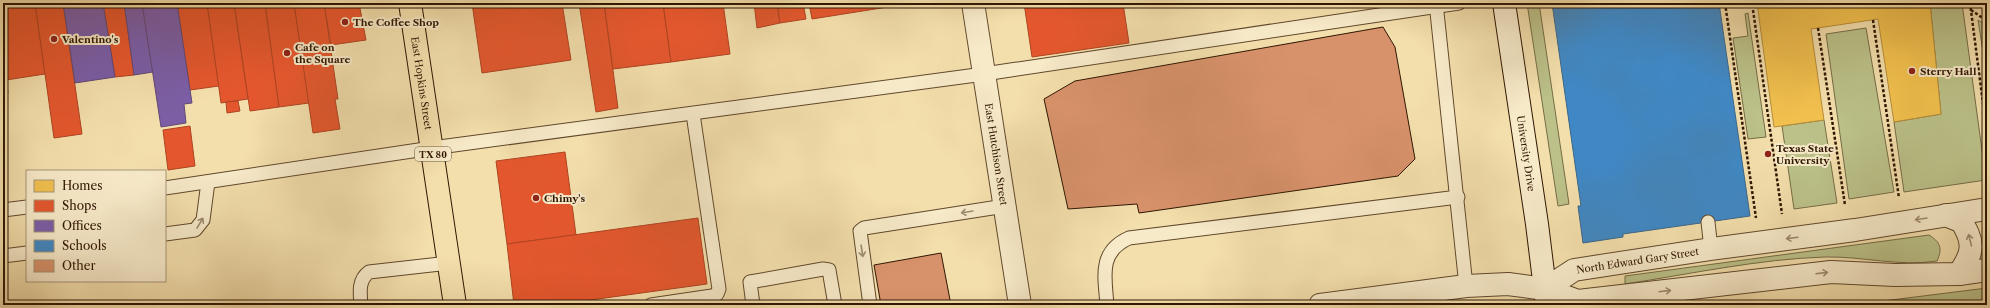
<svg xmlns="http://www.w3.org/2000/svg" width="1990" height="308" font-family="'Libre Caslon Text',serif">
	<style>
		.green { fill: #bbc189; stroke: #756c46 }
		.homes { fill: #f2c14e; stroke: #b88e37 }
		.shops { fill: #e4572e; stroke: #ae4421 }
		.offices { fill: #7b5ea7; stroke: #644876 }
		.schools { fill: #3f88c5; stroke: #3a668a }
		.building { fill: #d8926b; stroke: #2f1602 }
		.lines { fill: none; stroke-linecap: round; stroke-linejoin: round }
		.lane-casing { stroke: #60482c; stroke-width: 15 }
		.street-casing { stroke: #60482c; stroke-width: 24 }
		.secondary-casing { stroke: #2f1602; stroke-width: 24 }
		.primary-casing { stroke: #2f1602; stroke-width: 24 }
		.path { stroke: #2f1602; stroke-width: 2.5; stroke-dasharray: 3 2; stroke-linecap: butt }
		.lane { stroke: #f7eac9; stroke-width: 13 }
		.street { stroke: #f7eac9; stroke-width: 22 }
		.secondary { stroke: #f7eac9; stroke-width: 22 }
		.primary { stroke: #f3dfac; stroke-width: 22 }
		.oneway { stroke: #9d8b6f }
		.poi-dot { fill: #8f2418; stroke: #f7eac9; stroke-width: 1.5 }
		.labels { text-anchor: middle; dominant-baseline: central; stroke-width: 4; stroke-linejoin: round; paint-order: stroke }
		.shield { fill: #f7eac9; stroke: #6b563e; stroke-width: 1 }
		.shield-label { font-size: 9px; font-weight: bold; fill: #2f1602 }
		.poi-label { font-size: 10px; font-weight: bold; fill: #2f1602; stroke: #f7eac9; text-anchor: start }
		.street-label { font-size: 10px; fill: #2f1602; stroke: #f7eac9 }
	</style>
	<rect width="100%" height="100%" fill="#f3dfac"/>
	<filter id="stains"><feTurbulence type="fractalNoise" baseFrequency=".005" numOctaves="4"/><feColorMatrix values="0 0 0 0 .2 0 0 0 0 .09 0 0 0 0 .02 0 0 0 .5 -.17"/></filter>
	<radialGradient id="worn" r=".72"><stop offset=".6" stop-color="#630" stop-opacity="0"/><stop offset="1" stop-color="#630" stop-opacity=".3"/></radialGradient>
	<g class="green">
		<polygon points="1527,3 1539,3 1569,204 1558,206"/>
		<polygon points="1930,3 1962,3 1986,180 1904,192 1894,122 1941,114"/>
		<polygon points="1748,13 1766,137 1748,139 1733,38 1748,36 1745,14"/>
		<polygon points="1978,20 1987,26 1987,77"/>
		<polygon points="1866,28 1894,192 1849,199 1826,34"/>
		<polygon points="1824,120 1837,203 1794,209 1782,126"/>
		<path d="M1929,235C1940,242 1943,248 1937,261C1899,267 1862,256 1825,257C1759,259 1691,274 1625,284V276Z"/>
		<polygon points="1987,288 1987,305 1876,305 1875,302"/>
	</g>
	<polygon class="homes" points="1757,3 1930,3 1941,114 1894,122 1878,19 1811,29 1824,120 1774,127"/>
	<g class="shops">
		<polygon points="3,3 35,3 45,74 6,80 8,93 3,94"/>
		<polygon points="35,3 63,3 82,134 54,138"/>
		<polygon points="103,3 124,3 134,75 115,77"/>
		<polygon points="177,3 207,3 219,86 190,90"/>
		<polygon points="207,3 234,3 248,99 221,103"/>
		<polygon points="234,3 265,3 279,107 250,111"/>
		<polygon points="265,3 294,3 309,103 279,107"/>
		<polygon points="294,3 324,3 338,99 335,99 340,129 313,133"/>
		<polygon points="324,3 359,3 366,40 331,45"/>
		<polygon points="472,3 562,3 571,60 482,73"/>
		<polygon points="579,3 604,3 618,108 596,112"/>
		<polygon points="604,3 663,3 671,62 613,69"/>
		<polygon points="663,3 723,3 730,54 671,62"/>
		<polygon points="723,3 737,3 723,7"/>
		<polygon points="754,3 777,3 780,23 757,28"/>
		<polygon points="777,3 803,3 806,19 780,23"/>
		<polygon points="809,3 913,3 812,19"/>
		<polygon points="1024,3 1123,3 1129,43 1032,57"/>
		<polygon points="1351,3 1369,3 1352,6"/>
		<polygon points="238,101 240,111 227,113 226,102"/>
		<polygon points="190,126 195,166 168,170 163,130"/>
		<polygon points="565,152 576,235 507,244 496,161"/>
		<polygon points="698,218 707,284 554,305 514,305 507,244"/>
	</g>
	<g class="offices">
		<polygon points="63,3 103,3 115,77 75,83"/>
		<polygon points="124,3 142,3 153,72 134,75"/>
		<polygon points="142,3 177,3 192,103 184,104 186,123 161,127"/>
	</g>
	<polygon class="schools" points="1552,3 1719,3 1750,216 1623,234 1623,237 1583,243 1578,206 1581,206"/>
	<g class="building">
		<polygon points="1383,27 1395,47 1415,159 1398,176 1139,213 1137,204 1068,209 1044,99 1075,81"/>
		<polygon points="941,253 951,305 881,305 874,265"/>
	</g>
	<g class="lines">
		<defs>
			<g id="lane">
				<polyline points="1436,3 1466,286"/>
				<polyline points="165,188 432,148 984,74 1459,3"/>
				<polyline points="3,210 27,207"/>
				<polyline points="1708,222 1711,249"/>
				<polyline points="165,234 195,230 203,220 208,182"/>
				<polyline points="3,256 27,253"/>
				<polyline points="1438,290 1440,305"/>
				<path d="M361,305C360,293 358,280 369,272L449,263"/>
				<polyline points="651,305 712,296 717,294 719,289 693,114"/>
				<polyline points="753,305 750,282 823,269 829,270 835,305"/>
				<polyline points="870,305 860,231 864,228 1005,206"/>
				<path d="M1107,305C1105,277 1098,252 1129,238L1458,197"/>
			</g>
			<g id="street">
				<path id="s1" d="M973,3L1020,305"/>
				<path d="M1946,215C1950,217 1956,219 1960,221C1964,224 1966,230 1968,234C1975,250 1967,261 1959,274"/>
				<path id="s2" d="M1545,289L1574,270L1711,249L1855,230L1987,209"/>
				<polyline points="1320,305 1466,286 1508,284 1545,289 1578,301 1831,272 1895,275 1959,274 1987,270"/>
			</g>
			<g id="secondary">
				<path id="s3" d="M1504,3L1537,224L1547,305"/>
			</g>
			<g id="primary">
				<path id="s4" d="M410,3L455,305"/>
			</g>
		</defs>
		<use href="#lane" class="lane-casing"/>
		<use href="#street" class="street-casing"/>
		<use href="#secondary" class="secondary-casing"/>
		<use href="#primary" class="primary-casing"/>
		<g class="path">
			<polyline points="1725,3 1756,218"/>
			<polyline points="1970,3 1987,134"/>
			<polyline points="1753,10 1782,214"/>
			<polyline points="1971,10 1987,21"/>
			<polyline points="1873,20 1899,198"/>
			<polyline points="1818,28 1845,205"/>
		</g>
		<use href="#lane" class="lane"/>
		<use href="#street" class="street"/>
		<use href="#secondary" class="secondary"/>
		<use href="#primary" class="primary"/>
	</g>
	<defs><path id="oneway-shaft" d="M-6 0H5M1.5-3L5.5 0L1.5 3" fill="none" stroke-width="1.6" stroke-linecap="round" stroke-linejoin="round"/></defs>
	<g class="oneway">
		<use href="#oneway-shaft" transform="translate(967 212) rotate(171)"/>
		<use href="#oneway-shaft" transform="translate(1921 219) rotate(171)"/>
		<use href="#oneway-shaft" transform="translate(200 223) rotate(-59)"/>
		<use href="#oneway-shaft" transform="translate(1792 238) rotate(173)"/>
		<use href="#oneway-shaft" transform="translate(1970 240) rotate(-104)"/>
		<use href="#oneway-shaft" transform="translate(862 251) rotate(81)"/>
		<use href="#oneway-shaft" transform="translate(1822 273) rotate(-7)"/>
		<use href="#oneway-shaft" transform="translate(1665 291) rotate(-7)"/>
	</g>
	<g class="poi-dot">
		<circle cx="345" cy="22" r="4"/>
		<circle cx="54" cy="39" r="4"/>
		<circle cx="287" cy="53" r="4"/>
		<circle cx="1912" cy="71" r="4"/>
		<circle cx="1768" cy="154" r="4"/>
		<circle cx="536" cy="198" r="4"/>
	</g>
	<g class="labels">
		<rect class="shield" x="415" y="147" width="36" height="14" rx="3"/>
		<g class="shield-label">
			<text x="433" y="154">TX 80</text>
		</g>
		<g class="poi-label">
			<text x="353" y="22">The Coffee Shop</text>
			<text x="62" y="39">Valentino's</text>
			<text x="295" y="47">Cafe on<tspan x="295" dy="12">the Square</tspan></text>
			<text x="1920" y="71">Sterry Hall</text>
			<text x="1776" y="148">Texas State<tspan x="1776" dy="12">University</tspan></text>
			<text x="544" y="198">Chimy's</text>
		</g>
		<g class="street-label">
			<text stroke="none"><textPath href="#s4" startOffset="81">East Hopkins Street</textPath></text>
			<text stroke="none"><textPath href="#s1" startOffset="153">East Hutchison Street</textPath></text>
			<text stroke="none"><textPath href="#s3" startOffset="152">University Drive</textPath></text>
			<text stroke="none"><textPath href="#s2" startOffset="99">North Edward Gary Street</textPath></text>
		</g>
	</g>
	<rect width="1990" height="308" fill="none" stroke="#f3dfac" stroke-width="16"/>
	<rect x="4" y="4" width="1982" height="300" fill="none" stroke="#2f1602" stroke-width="2"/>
	<rect x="8" y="8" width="1974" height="292" fill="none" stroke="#2f1602"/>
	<rect x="26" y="170" width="140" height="112" fill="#f7eac9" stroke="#a79579"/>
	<rect x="34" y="180" width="20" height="12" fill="#f2c14e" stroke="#a79579"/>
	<text x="62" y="190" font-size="12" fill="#2f1602">Homes</text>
	<rect x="34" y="200" width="20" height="12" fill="#e4572e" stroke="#a79579"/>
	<text x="62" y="210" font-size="12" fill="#2f1602">Shops</text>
	<rect x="34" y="220" width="20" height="12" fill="#7b5ea7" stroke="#a79579"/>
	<text x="62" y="230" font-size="12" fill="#2f1602">Offices</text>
	<rect x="34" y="240" width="20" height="12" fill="#3f88c5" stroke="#a79579"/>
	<text x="62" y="250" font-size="12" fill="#2f1602">Schools</text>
	<rect x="34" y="260" width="20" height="12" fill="#d8926b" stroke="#a79579"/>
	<text x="62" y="270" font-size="12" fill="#2f1602">Other</text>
	<rect width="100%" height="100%" filter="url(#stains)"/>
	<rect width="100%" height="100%" fill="url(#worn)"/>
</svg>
